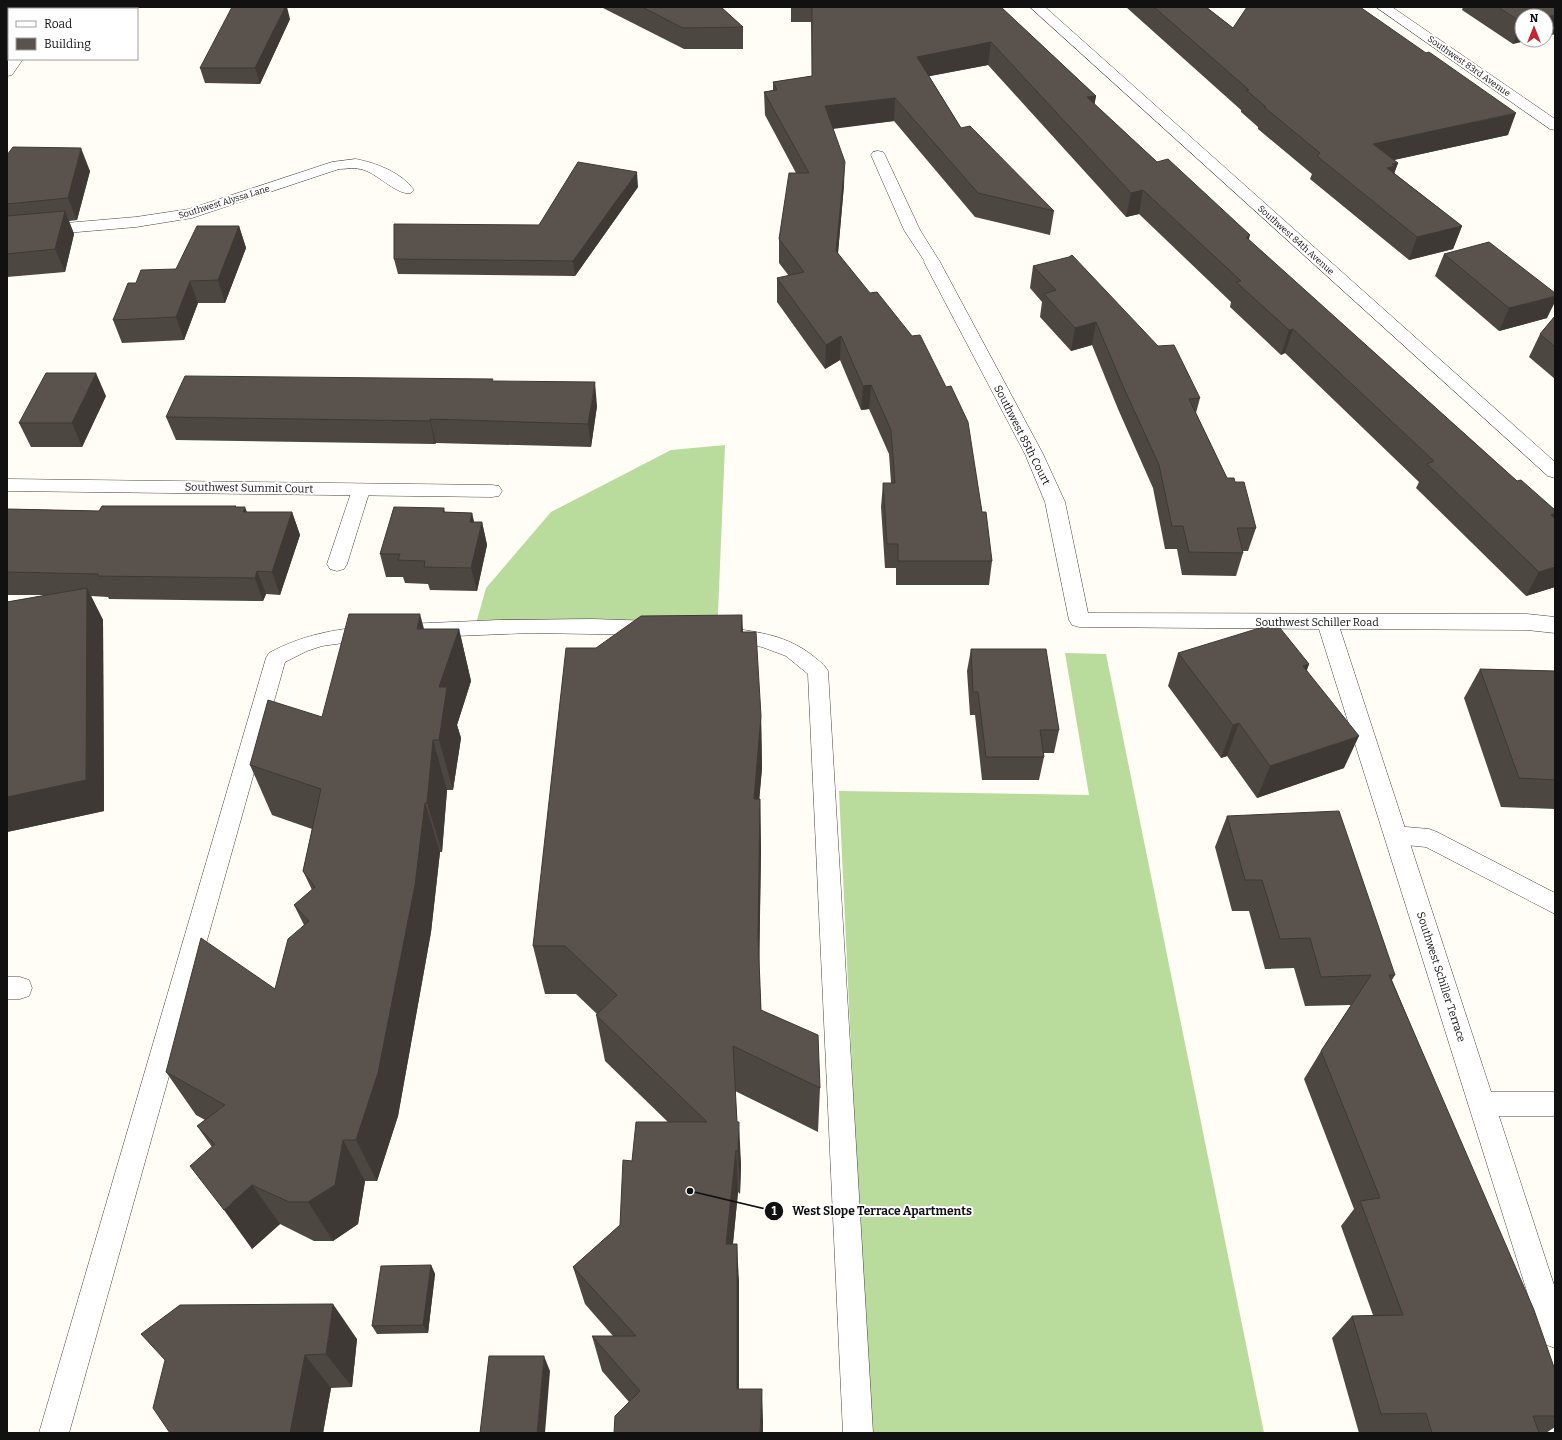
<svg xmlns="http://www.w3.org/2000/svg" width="1562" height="1440" font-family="Bitter,serif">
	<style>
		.forest { fill: #b9dc9c }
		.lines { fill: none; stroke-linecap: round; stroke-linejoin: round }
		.lane-casing { stroke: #444; stroke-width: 1 }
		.street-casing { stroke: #444; stroke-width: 1 }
		.lane { fill: #fff; fill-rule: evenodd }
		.street { fill: #fff; fill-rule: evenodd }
		.wall { fill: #4d4742 }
		.shaded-wall { fill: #3f3936 }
		.building { fill: #5a524d; stroke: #3f3936 }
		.labels { text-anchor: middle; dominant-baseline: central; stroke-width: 4; stroke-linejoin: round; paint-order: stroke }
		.far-street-label { font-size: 9px; fill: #111; stroke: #fff }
		.street-label { font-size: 11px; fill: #111; stroke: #fff }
		.leader { fill: none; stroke: #111; stroke-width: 1.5 }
		.callout-dot { fill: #111; stroke: #fff; stroke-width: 1.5 }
		.mark-label { font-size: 12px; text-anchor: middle; font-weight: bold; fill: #fff }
		.callout-label { font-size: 12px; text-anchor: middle; font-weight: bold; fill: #111; stroke: #fff; stroke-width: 4; stroke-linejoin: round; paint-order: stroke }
	</style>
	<rect width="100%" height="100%" fill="#fffdf5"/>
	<g class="forest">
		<polygon points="725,445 717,637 474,631 486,588 551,512 671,450"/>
		<polygon points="1065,653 1106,654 1264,1433 869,1433 839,791 1089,795"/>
	</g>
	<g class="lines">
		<defs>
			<g id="lane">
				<polygon points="878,151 883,152 885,155 920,230 940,262 937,265 927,265 904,230 871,155 873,152"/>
				<polygon points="361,484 367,486 370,490 347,564 344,569 337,571 330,569 327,564 352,490 355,486"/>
				<polygon points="592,619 654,621 661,623 664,628 661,633 654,635 530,633 406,638 399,636 396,631 399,626 406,624 499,620"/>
				<path d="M372,626L379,628L382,633L379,638L322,646L307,651L285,662L69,1433H39L266,658L269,653C302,635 335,629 372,626Z"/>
				<path d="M729,628C760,632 788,636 813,656C819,661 824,664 828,671L873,1433H843L808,674L786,656L762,647L722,640L719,635L722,630Z"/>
				<polygon points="1395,826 1429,829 1437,832 1555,893 1555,914 1426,847 1395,844 1387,841 1384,835 1387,829"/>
				<polygon points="7,977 20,977 29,980 32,988 29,996 20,999 7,999"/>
				<polygon points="1482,1092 1555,1092 1555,1116 1482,1116 1473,1112 1469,1104 1473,1096"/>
			</g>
			<g id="street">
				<polygon points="43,7 57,7 56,9 42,9"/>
				<polygon points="1030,7 1045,7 1555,462 1555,478 1548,476"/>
				<polygon points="1376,7 1392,7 1555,119 1555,130 1550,129"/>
				<polygon points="9,59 23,59 12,75 7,76 7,62"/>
				<path d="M356,159C376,163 401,172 414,190L411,193C398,196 379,175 364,170C355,167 347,169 339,169L192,218L136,227L7,238V228L136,217L189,209L332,162Z"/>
				<polygon points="932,257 938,259 940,262 1043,454 1065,502 1088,613 1527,614 1555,617 1555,633 1527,630 1340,629 1555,1288 1555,1348 1544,1344 1540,1333 1319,629 1079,627 1072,625 1069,620 1045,502 1025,454 924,262 926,259"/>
				<polygon points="7,479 492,485 499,486 502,491 499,496 492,497 7,491"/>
			</g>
		</defs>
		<use href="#lane" class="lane-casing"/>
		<use href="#street" class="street-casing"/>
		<use href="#lane" class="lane"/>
		<use href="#street" class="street"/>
	</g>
	<g class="wall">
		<polygon points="601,7 721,7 743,27 743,49 684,49"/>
		<polygon points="791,7 1001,7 1096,96 1094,104 1157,162 1249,240 1517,481 1555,510 1555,587 1526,596 1416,488 1419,482 1285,353 1281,355 1230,307 1231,302 1139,214 1126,217 988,65 929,76 961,128 1054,211 1050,235 975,217 894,121 833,128 844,185 838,253 982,512 992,561 989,585 896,585 896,568 885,568 881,507 883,483 891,483 889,454 869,409 861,410 840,360 825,369 777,302 777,278 789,276 779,263 779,239 796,173 765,115 764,92 773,90 773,82 812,76 811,22 791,22"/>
		<polygon points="1126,7 1206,7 1233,28 1508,135 1394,160 1398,163 1394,173 1462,226 1453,249 1409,260 1310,179 1312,174 1258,129 1258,127 1241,112 1241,110"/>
		<polygon points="1463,7 1555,7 1555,34 1546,36 1546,16 1522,40 1513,44 1462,10"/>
		<polygon points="290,19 260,84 205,83 200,68"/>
		<polygon points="7,155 90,171 77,220 69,221 74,234 65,272 7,277"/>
		<polygon points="638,187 575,276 398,274 394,259 539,225"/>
		<polygon points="239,226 246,248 225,303 198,303 184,340 122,343 113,320 136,283 176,269"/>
		<polygon points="1444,254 1547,318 1499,331 1435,276"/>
		<polygon points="1033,266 1200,398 1196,413 1227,478 1235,482 1256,528 1248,551 1243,551 1243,553 1236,576 1182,575 1177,549 1165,549 1153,488 1118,409 1092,345 1071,351 1040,317 1042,302 1030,288"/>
		<polygon points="1555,316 1555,379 1529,357 1540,334"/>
		<polygon points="493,381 597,406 591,447 436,443 435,444 176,440 166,417"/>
		<polygon points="106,396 82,447 31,447 19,423"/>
		<polygon points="236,507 247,512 292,512 300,535 280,595 266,594 263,601 109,599 108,597 91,596 103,620 104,811 7,832 7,602 46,595 7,595 7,509 99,511"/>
		<polygon points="444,508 445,512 472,513 474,522 482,522 487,545 477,591 430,590 428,584 405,583 403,577 386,577 380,554"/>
		<polygon points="742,615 743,632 761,716 762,768 759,799 760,799 761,850 759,966 761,1010 820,1088 818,1132 735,1091 737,1122 741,1165 740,1194 738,1192 733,1244 739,1282 739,1389 763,1421 629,1402 602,1371 592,1336 613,1336 585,1304 573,1267 620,1225 632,1161 668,1122 605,1061 596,1015 597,1014 576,994 545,994 533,946 596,648"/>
		<polygon points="424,629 459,629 471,681 457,725 461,738 453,790 447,790 442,852 440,852 431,932 398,1116 377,1181 365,1181 358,1224 333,1241 314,1241 280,1224 252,1249 212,1147 197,1126 205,1120 196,1115 166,1072 275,989 304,925 294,905 312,890 303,871 312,829 272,815 250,765 322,717"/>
		<polygon points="971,649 1059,730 1054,753 1043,753 1044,757 1039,780 982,780 975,715 970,715 967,671"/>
		<polygon points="1178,653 1309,664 1307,670 1344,768 1257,798 1227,756 1221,758 1168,686"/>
		<polygon points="1480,669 1555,671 1555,809 1501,807 1464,698"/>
		<polygon points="1227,816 1395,975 1392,980 1555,1370 1555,1427 1546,1433 1359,1433 1332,1338 1352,1316 1373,1315 1341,1226 1354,1209 1304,1079 1321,1051 1351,1005 1305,1006 1294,968 1265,969 1249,911 1232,911 1215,847"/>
		<polygon points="431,1265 435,1274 428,1333 377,1334 372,1326"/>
		<polygon points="357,1339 352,1387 331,1388 323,1433 170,1433 165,1360"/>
	</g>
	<g class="shaded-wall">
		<polygon points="285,7 287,7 290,19 260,84 255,68"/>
		<polygon points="1555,15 1555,34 1546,36 1546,17"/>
		<polygon points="1521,22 1522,22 1522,40 1530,40 1513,44"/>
		<polygon points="991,42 988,65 915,79 917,57"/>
		<polygon points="1096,96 1092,119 1087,97"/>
		<polygon points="895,98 894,121 825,130 825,106"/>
		<polygon points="1516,113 1508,135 1366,166 1373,144"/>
		<polygon points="81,148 90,171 77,220 68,198"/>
		<polygon points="845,162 844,185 836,275 836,251"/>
		<polygon points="1398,163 1390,185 1387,168 1392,164"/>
		<polygon points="637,172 638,187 575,276 573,261"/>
		<polygon points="1143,190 1139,214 1126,217 1131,193"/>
		<polygon points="65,211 74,234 65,272 55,249"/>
		<polygon points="239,226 246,248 225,303 218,280"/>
		<polygon points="1462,226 1453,249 1409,260 1417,237"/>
		<polygon points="1250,235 1244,259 1246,237"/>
		<polygon points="190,281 198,303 184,340 176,317"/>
		<polygon points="1555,296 1555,302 1547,318 1499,331 1509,308"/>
		<polygon points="1096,322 1092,345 1071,351 1075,328"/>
		<polygon points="1293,329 1285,353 1281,355 1289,330"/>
		<polygon points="841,336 840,360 825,369 826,345"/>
		<polygon points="96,373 106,396 82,447 72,423"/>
		<polygon points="595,382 597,406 591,447 588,424"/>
		<polygon points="871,385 869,409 861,410 863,386"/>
		<polygon points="430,419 436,443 435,444 430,421"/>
		<polygon points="245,507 254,530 243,512"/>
		<polygon points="292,512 300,535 280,595 272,572"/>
		<polygon points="472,513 477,536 470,522"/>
		<polygon points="1555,513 1555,517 1544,537 1551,515"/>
		<polygon points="482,522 487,545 477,591 471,568"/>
		<polygon points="1555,567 1555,587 1526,596 1539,572"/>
		<polygon points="257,571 266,594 263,601 255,578"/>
		<polygon points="87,588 103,620 104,811 7,832 7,797"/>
		<polygon points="420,614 434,666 417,629"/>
		<polygon points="742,615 744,668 741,632"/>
		<polygon points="459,629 471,681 457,725 461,738 453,790 439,740 439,687"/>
		<polygon points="1309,664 1296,697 1303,666"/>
		<polygon points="761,716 762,768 755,850 754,799"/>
		<polygon points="1239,723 1227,756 1221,758 1233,725"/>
		<polygon points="1359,736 1344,768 1257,798 1270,766"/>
		<polygon points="433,740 447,790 442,852 427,803"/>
		<polygon points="760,799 761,850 759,982 758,935"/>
		<polygon points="425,803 440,852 431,932 398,1116 377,1181 356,1140"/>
		<polygon points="733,1046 738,1151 739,1122 741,1165 740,1194"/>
		<polygon points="343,1140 365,1181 358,1224 333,1241 308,1202"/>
		<polygon points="736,1150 738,1192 729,1282 726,1244"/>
		<polygon points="252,1185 280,1224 252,1249 224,1210"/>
		<polygon points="737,1244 739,1282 739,1421 737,1389"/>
		<polygon points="431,1265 435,1274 428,1333 423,1325"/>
		<polygon points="333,1304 357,1339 352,1387 326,1354"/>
		<polygon points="305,1355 331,1388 323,1433 290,1433"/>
		<polygon points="544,1356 550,1371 545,1433 537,1433"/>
		<polygon points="762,1389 763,1421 763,1433 760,1433"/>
	</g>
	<g class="building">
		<polygon points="232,7 285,7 255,68 200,68"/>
		<polygon points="642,7 721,7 743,27 683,28"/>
		<polygon points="812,7 1001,7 1096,96 1087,97 1157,162 1168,159 1250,235 1246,237 1326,309 1517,481 1521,480 1555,510 1555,513 1551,515 1555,518 1555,567 1539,572 1427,464 1434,461 1293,329 1289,330 1236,282 1241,281 1143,190 1131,193 991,42 917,57 961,128 970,126 1054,211 978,193 895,98 825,106 845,162 836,251 870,293 877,292 912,336 920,335 946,387 951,386 968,422 982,512 986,512 992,561 898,561 898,544 887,544 883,483 895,483 891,430 871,385 863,386 841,336 826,345 777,278 804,272 779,239 789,173 809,173 764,92 777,90 773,82 812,76"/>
		<polygon points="1154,7 1206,7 1233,28 1247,7 1360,7 1426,53 1429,52 1516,113 1373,144 1398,163 1392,164 1395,166 1387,168 1462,226 1417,237 1317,156 1320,153 1264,107 1266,107 1246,90 1249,90"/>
		<polygon points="1498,7 1555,7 1555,15 1546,17 1546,16 1522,16 1522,22 1521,22"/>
		<polygon points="13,147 81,148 68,198 7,204 7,155"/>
		<polygon points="578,162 637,172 573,261 394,259 394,224 539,225"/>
		<polygon points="65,211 55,249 7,254 7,216"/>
		<polygon points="197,226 239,226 218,280 190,281 176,317 113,320 128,283 136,283 141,270 176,269"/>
		<polygon points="1489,242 1555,293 1555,296 1509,308 1444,254"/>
		<polygon points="1072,255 1158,346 1174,345 1200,398 1189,399 1227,478 1234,478 1235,482 1244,482 1256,528 1237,528 1243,553 1189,552 1183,526 1172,526 1159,465 1123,386 1096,322 1075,328 1044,294 1056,290 1033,266 1069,257"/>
		<polygon points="1555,316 1555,347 1540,334"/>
		<polygon points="46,373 96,373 72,423 19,423"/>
		<polygon points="185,376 493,379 492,381 595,382 588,424 430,419 430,421 166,417"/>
		<polygon points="102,506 236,506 235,507 245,507 243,512 292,512 272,572 257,571 255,578 98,576 98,574 7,572 7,509 99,511"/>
		<polygon points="394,507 444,508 443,512 472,513 470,522 482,522 471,568 424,567 425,561 398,560 400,554 380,554"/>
		<polygon points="87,588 86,780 7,797 7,602"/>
		<polygon points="349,614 420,614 417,629 459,629 439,687 447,687 439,740 433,740 427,803 425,803 415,885 378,1073 356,1140 343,1140 335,1185 308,1202 289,1202 252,1185 224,1210 190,1166 215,1144 197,1126 225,1105 166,1072 201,938 275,989 288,939 309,921 294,905 315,887 303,871 321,789 250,765 268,700 322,717"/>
		<polygon points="742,615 741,632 756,632 761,716 754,799 760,799 758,935 761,1010 818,1035 820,1088 733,1046 737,1122 739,1122 738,1152 736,1150 726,1244 737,1244 737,1389 762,1389 760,1433 614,1433 615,1416 640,1391 592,1336 636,1336 573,1267 620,1225 623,1160 632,1161 636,1122 707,1122 596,1015 617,995 565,946 533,946 566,648 596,648 641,616"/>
		<polygon points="1276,623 1309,664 1303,666 1359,736 1270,766 1239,723 1233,725 1178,653"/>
		<polygon points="971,649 1046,649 1059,730 1040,730 1044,757 986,757 978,692 973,692"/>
		<polygon points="1480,669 1555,671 1555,780 1519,778"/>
		<polygon points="1339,811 1395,975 1389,975 1534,1310 1555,1370 1555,1416 1533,1416 1539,1433 1432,1433 1426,1413 1381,1414 1352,1316 1403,1315 1360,1201 1380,1198 1321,1051 1371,975 1321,977 1310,938 1280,939 1262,880 1245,880 1227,816"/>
		<polygon points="431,1265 423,1325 372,1326 381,1266"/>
		<polygon points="333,1304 326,1354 305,1355 290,1433 170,1433 153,1408 165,1360 141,1334 180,1305"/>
		<polygon points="489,1356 544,1356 537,1433 480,1433"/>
	</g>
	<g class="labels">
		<g class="far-street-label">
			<text transform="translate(1469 66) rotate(35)">Southwest 83rd Avenue</text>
			<text transform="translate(224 202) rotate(-17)">Southwest Alyssa Lane</text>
			<text transform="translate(1296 240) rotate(42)">Southwest 84th Avenue</text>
		</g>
		<g class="street-label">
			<text transform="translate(1022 435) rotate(63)">Southwest 85th Court</text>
			<text transform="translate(249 488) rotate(1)">Southwest Summit Court</text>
			<text x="1317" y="622">Southwest Schiller Road</text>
			<text transform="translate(1441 977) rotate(72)">Southwest Schiller Terrace</text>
		</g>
	</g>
	<path class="leader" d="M690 1191L774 1211"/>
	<g class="callout-dot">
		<circle cx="690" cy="1191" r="4"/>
		<circle cx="774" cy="1211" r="10"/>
	</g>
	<g class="mark-label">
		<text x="774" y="1215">1</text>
	</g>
	<g class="callout-label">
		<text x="882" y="1215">West Slope Terrace Apartments</text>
	</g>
	<rect width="1562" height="1440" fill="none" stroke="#111111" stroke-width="16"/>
	<rect x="8" y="8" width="130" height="52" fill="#ffffff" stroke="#a0a0a0"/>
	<rect x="16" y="21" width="20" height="6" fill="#ffffff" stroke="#a0a0a0"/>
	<text x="44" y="28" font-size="12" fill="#111111">Road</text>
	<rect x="16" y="38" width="20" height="12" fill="#5a524d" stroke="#a0a0a0"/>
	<text x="44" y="48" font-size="12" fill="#111111">Building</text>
	<g transform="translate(1534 28)"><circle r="19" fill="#ffffff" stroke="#a0a0a0"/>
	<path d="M0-3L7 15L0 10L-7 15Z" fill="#c4262e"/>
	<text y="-6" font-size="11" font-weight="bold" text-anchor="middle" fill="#111111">N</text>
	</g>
</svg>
